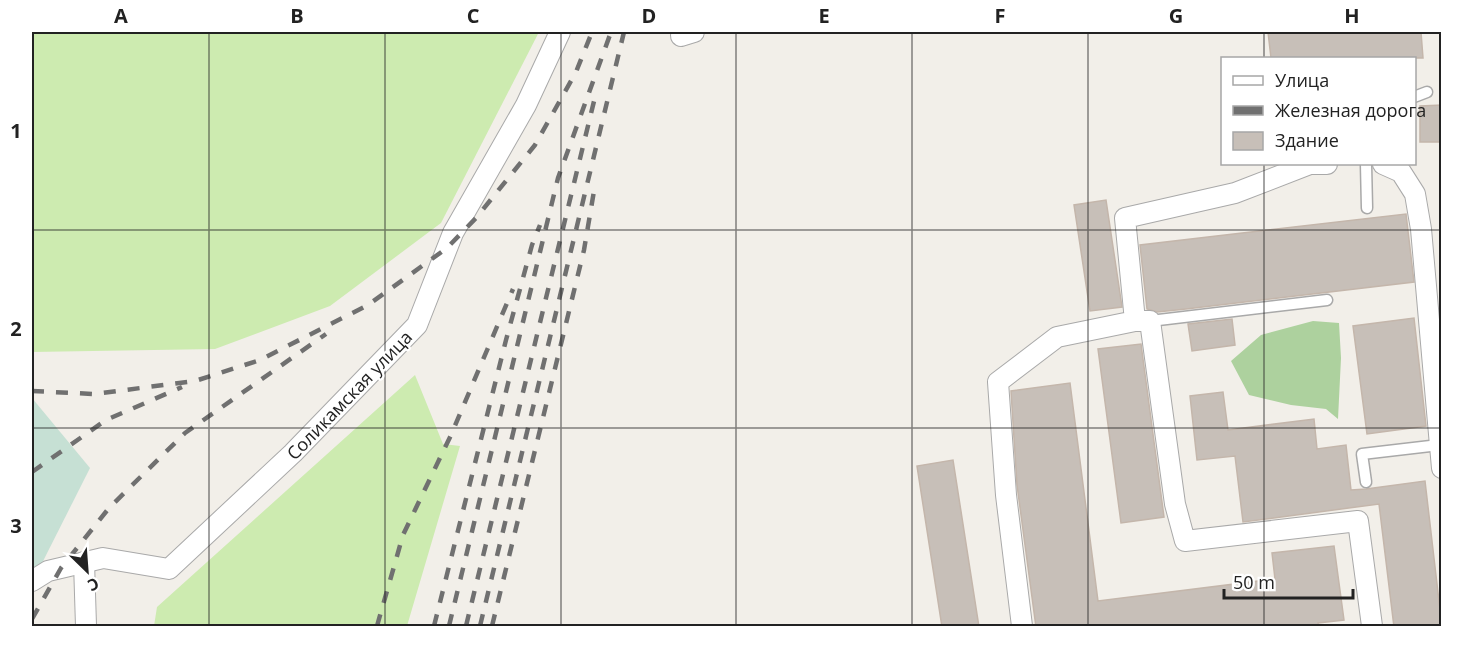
<svg xmlns="http://www.w3.org/2000/svg" width="1473" height="658" font-family="'Open Sans',sans-serif">
	<style>
		.grass { fill: #cdebb0 }
		.forest { fill: #add19e }
		.wetland { fill: #c6e0d4 }
		.building { fill: #c7bfb8; stroke: #c4b6ab; stroke-width: 1.5 }
		.lines { fill: none; stroke-linecap: round; stroke-linejoin: round }
		.service-casing { stroke: #a9a9a9; stroke-width: 13 }
		.minor-casing { stroke: #a9a9a9; stroke-width: 22 }
		.service { stroke: #fff; stroke-width: 10 }
		.minor { stroke: #fff; stroke-width: 20 }
		.rail { stroke: #707070; stroke-width: 4.5; stroke-dasharray: 12 12; stroke-linecap: butt }
		.grid { fill: none; stroke: #222; stroke-width: 1.5; stroke-opacity: 0.55 }
		.labels { text-anchor: middle; dominant-baseline: central; stroke-width: 4.5; stroke-linejoin: round; paint-order: stroke }
		.street-label { font-size: 18px; fill: #222; stroke: #fff }
		.neatline { fill: none; stroke: #222; stroke-width: 2 }
		.grid-label { font-size: 20px; text-anchor: middle; font-weight: bold; fill: #222 }
	</style>
	<rect width="100%" height="100%" fill="#f2efe9"/>
	<g class="grass">
		<polygon points="32,32 539,32 441,223 330,306 215,349 32,352"/>
		<polygon points="415,375 443,444 460,446 407,626 154,626 157,607"/>
	</g>
	<polygon class="forest" points="1313,321 1339,323 1341,358 1338,419 1326,409 1291,405 1249,395 1231,361 1261,335"/>
	<polygon class="wetland" points="32,398 90,468 32,583"/>
	<g class="building">
		<polygon points="1268,32 1421,32 1423,58 1271,58"/>
		<polygon points="1442,105 1442,142 1420,142 1420,106"/>
		<polygon points="1106,200 1122,307 1090,311 1074,205"/>
		<polygon points="1406,214 1414,282 1186,309 1157,312 1147,309 1140,245"/>
		<polygon points="1414,318 1426,426 1367,434 1353,326"/>
		<polygon points="1232,319 1235,345 1192,351 1188,324"/>
		<polygon points="1141,344 1164,517 1121,523 1098,349"/>
		<polygon points="1070,383 1098,601 1275,579 1272,553 1334,546 1344,620 1318,623 1319,627 1036,627 1017,485 1011,391"/>
		<polygon points="1223,392 1228,430 1314,419 1317,449 1346,445 1351,490 1366,489 1425,481 1442,627 1394,627 1379,504 1243,522 1235,456 1197,460 1190,396"/>
		<polygon points="953,460 979,627 942,627 917,466"/>
	</g>
	<g class="lines">
		<defs>
			<g id="service">
				<polyline points="1414,97 1427,92"/>
				<polyline points="1366,164 1367,208"/>
				<polyline points="1150,321 1327,300"/>
				<polyline points="1366,482 1362,454 1439,445"/>
			</g>
			<g id="minor">
				<polyline points="681,36 694,32"/>
				<polyline points="1383,164 1401,172 1415,194 1421,229 1442,468"/>
				<polyline points="1135,321 1150,321 1175,504 1185,541 1358,521 1372,626"/>
				<polyline points="84,562 86,626"/>
				<polyline points="32,581 48,571 103,558 169,569 293,453 417,325 453,233 526,105 560,32"/>
				<polyline points="1022,626 1006,495 998,382 1057,337 1135,321 1125,218 1235,193 1310,164 1327,164"/>
			</g>
		</defs>
		<use href="#service" class="service-casing"/>
		<use href="#minor" class="minor-casing"/>
		<use href="#service" class="service"/>
		<use href="#minor" class="minor"/>
		<g class="rail">
			<polyline points="32,391 94,394 195,381 260,360 368,305 447,248 476,218 535,145 576,72 592,32"/>
			<polyline points="32,472 106,420 182,387"/>
			<polyline points="32,619 61,568 109,508 185,433 326,334"/>
			<polyline points="377,626 403,535 451,435 513,289"/>
			<polyline points="434,626 506,340 532,245 540,225"/>
			<polyline points="449,626 558,178 611,32"/>
			<polyline points="466,626 596,93"/>
			<polyline points="480,626 624,32"/>
			<polyline points="492,626 584,250 595,185"/>
		</g>
	</g>
	<path class="grid" d="M209,32V626M385,32V626M561,32V626M736,32V626M912,32V626M1088,32V626M1264,32V58M1264,164V626M32,230H1442M32,428H1442"/>
	<g class="labels">
		<g class="street-label">
			<text transform="translate(349 395) rotate(-46)">Соликамская улица</text>
		</g>
	</g>
	<rect width="1473" height="658" fill="none" stroke="#ffffff" stroke-width="66"/>
	<rect x="1221" y="57" width="195" height="108" fill="#ffffff" stroke="#a7a7a7" stroke-width="1.5"/>
	<rect x="1233" y="76" width="30" height="9" fill="#ffffff" stroke="#a7a7a7" stroke-width="1.5"/>
	<text x="1275" y="87" font-size="18" fill="#222222">Улица</text>
	<rect x="1233" y="106" width="30" height="9" fill="#707070" stroke="#a7a7a7" stroke-width="1.5"/>
	<text x="1275" y="117" font-size="18" fill="#222222">Железная дорога</text>
	<rect x="1233" y="132" width="30" height="18" fill="#c7bfb8" stroke="#a7a7a7" stroke-width="1.5"/>
	<text x="1275" y="147" font-size="18" fill="#222222">Здание</text>
	<g transform="translate(87 571) rotate(155)" stroke="#ffffff" stroke-width="4.5" paint-order="stroke">
	<path d="M0-4.5L10 22L0 15L-10 22Z" fill="#222222"/>
	<text y="-9" font-size="16" font-weight="bold" text-anchor="middle" fill="#222222">С</text>
	</g>
	<path d="M1224 589v9h129v-9" fill="none" stroke="#222222" stroke-width="3"/>
	<text x="1233" y="589" font-size="18" fill="#222222" stroke="#ffffff" stroke-width="4.5" paint-order="stroke">50 m</text>
	<rect x="33" y="33" width="1407" height="592" class="neatline"/>
	<g class="grid-label">
		<text x="121" y="23">A</text>
		<text x="297" y="23">B</text>
		<text x="473" y="23">C</text>
		<text x="649" y="23">D</text>
		<text x="824" y="23">E</text>
		<text x="1000" y="23">F</text>
		<text x="1176" y="23">G</text>
		<text x="1352" y="23">H</text>
		<text x="16" y="138">1</text>
		<text x="16" y="336">2</text>
		<text x="16" y="533">3</text>
	</g>
</svg>
